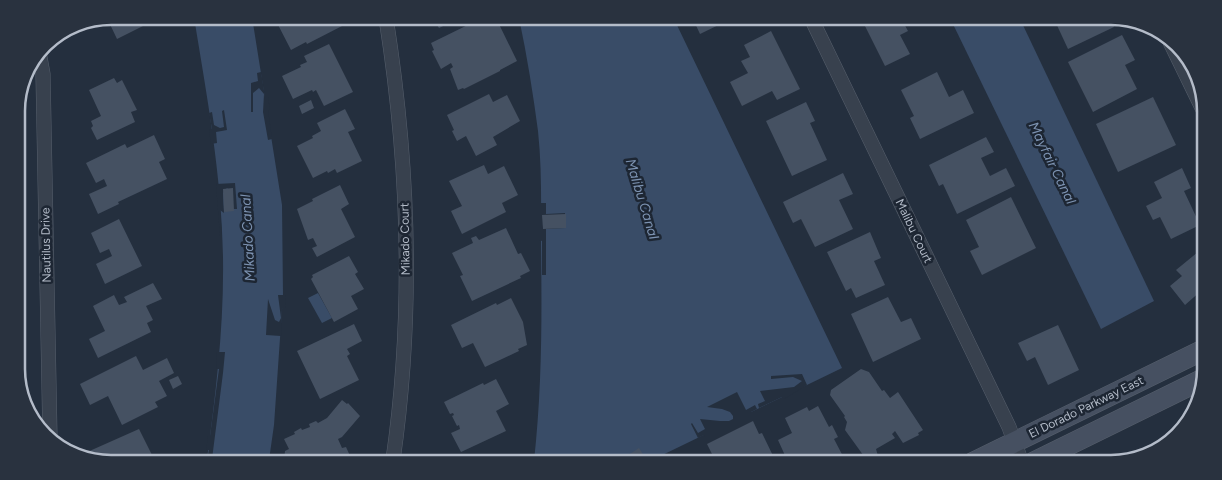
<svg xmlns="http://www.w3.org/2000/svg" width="1222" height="480" font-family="Figtree,sans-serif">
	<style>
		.water { fill: #394c67 }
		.pier { fill: #242f3e }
		.building { fill: #455162 }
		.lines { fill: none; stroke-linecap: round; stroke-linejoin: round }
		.street-casing { stroke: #565f6c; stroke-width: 15 }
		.secondary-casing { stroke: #565f6c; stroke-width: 21 }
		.street { stroke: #38414e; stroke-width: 14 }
		.secondary { stroke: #465061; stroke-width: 20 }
		.labels { text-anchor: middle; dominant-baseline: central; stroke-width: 5; stroke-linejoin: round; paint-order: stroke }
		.street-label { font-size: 12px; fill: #b4bcc9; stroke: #1d2633 }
		.water-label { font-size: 14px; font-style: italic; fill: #7c92b1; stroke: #1d2633 }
		.rim { fill: none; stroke: #b4bcc9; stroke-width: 2.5 }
	</style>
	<rect width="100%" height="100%" fill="#242f3e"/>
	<g class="water">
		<path d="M194,17H252L282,205L283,295L274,425L269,460L207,459C216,392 224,326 223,258C222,177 207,97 194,17Z"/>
		<path d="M519,18L674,19L842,368L650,461H534C542,389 542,317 541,245C541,207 542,168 538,131C533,93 527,56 519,18Z"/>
		<polygon points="951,20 1021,21 1154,301 1101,329"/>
		<polygon points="318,293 332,318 322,323 308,298"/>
	</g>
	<g class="pier">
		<polygon points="261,72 265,97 268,97 270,110 268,110 272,139 268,140 263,112 264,94 259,88 253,93 253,112 251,112 251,83 258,81 257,73"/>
		<polygon points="224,110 227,130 216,132 217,143 211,144 209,130 212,129 209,113 212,112 214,125 220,128 224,127 222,111"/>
		<polygon points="235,183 237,209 233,209 232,193 227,188 223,193 224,213 220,210 222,235 220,236 216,184"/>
		<polygon points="541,203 546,203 546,214 565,213 565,228 546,229 546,275 542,275 542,241 539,240 539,228 541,227"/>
		<polygon points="278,295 286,295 285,308 282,308 281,336 266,335 268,299 275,320 279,322 281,318"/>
		<polygon points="217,352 225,352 223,373 212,459 207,459 209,450 206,450 208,436 210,436 219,369 216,369"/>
		<polygon points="802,374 807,385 784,399 782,397 759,408 758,404 765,401 760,391 794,387 802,381 793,377 771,379 771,376"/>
		<polygon points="737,392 746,410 755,405 757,409 751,412 751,414 705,437 704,435 698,438 691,424 692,423 698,433 705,429 700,419 720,421 729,421 733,419 733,416 730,412 722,409 707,407"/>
	</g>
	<g class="building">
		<polygon points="111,16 159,16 144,24 145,25 117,39 107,18"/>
		<polygon points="274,17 345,17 346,20 344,25 307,44 306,42 291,50"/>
		<polygon points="432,18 460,18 439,28"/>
		<polygon points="482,18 487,19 496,18 517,61 500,70 500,71 464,89 463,88 458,90 450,69 453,67 451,63 441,69 432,51 434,50 431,43"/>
		<polygon points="693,19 731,19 700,34"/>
		<polygon points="862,20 902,20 908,31 900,35 910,54 885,66"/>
		<polygon points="1055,21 1111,21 1114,27 1068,49"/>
		<polygon points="771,31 800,89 777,100 772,91 742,106 730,82 748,73 741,61 750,57 744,45"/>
		<polygon points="1122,35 1135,60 1125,65 1137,89 1093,112 1068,62"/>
		<polygon points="329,44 353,92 324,106 316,90 313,92 312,90 293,99 282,76 301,67 300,65 307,62 304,56"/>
		<polygon points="937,72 949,97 963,90 974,113 920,139 910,118 914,116 901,90"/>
		<polygon points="114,78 117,83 122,80 137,110 131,112 135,122 97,140 91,128 93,126 91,121 101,116 89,90"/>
		<polygon points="489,94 493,102 507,95 520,121 493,137 497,145 476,156 466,136 457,141 452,131 454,130 447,115"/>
		<polygon points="1153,97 1176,145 1118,172 1096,124"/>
		<polygon points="311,100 314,108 302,114 299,106"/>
		<polygon points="806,102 815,121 810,123 827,160 792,176 766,121"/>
		<polygon points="345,109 355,129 348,132 362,161 337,173 335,169 328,173 327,171 313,178 297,146 313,138 312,136 321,131 317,123"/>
		<polygon points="154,135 165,159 159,162 167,179 118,202 119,204 98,214 89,194 107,186 104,179 96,183 86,163 125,144 127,148"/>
		<polygon points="986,137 994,152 981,158 990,176 1006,168 1015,186 957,214 943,184 939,186 929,165"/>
		<polygon points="484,165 488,174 504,166 518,195 502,203 506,212 462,234 451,211 462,206 449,181"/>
		<polygon points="1182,168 1191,188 1184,191 1200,225 1171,239 1160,217 1153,220 1146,206 1162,198 1154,182"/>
		<polygon points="843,173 853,194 839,200 853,229 815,247 801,219 793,223 783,202"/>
		<polygon points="340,185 349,204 341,209 355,237 317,257 312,248 317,246 313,238 308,240 297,209 313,201 312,199"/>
		<polygon points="233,188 234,211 224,212 223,189"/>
		<polygon points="1011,197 1036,248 982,275 970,251 979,247 966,220"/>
		<polygon points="566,214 566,228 543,229 542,215"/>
		<polygon points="119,219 142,266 105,284 96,264 112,256 109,249 100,253 91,233"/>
		<polygon points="506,228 518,254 521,253 530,271 520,276 521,278 472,301 460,276 463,275 452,253 473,243 471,238 476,236 479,240"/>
		<polygon points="870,232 881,258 874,261 885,285 856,298 851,288 846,291 827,252"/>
		<polygon points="1198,252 1201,256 1203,255 1202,290 1185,305 1170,286 1182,276 1176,270"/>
		<polygon points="349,256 358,272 355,274 364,289 351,296 358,309 334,322 311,279 313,277 312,275"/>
		<polygon points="153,283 162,299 146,306 153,320 147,323 151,332 98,358 89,339 105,331 93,306 114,295 119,305 127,302 124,297"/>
		<polygon points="888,297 901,322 911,318 921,339 873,362 851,314"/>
		<polygon points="511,298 523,322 527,345 518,349 519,351 485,367 473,343 462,348 451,325 496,303 497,305"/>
		<polygon points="354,324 362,341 347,349 350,354 347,356 359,380 320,399 297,351"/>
		<polygon points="1058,325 1079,370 1048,385 1035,357 1027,361 1018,343"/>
		<polygon points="136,356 143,370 167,358 174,373 159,381 167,396 155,402 158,407 122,425 108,396 90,405 80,384"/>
		<polygon points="861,369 869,372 882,391 884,390 890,398 898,392 923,430 918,433 919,435 903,443 895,431 892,434 895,438 876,449 878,456 874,458 870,457 866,459 845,430 847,422 844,417 845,416 830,395 831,390"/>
		<polygon points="178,376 182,384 173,389 169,380"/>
		<polygon points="496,379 509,404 496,411 506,431 461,452 451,433 460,429 459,425 457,426 452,416 454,415 453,413 450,414 444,402 483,383 484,385"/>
		<polygon points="342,400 347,404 348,403 360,416 342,437 338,439 342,448 346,447 351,458 348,460 284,460 285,451 289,449 284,439 295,434 294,432 301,428 302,430 310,427 309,424 316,421 318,423 327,418"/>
		<polygon points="818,406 829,427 832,425 838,437 834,439 846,462 788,462 778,440 792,433 785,418 807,407 809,411"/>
		<polygon points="753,421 759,434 762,433 776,462 714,462 715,460 707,444"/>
		<polygon points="139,429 152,455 143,459 88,459 85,453"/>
		<polygon points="639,448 646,459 644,461 619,461"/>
	</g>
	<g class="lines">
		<defs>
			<g id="street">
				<path d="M386,18C409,164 414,313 393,460"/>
				<polyline points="812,20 1009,427 1022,463"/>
				<polyline points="1170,42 1205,114"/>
				<polyline points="39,52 43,74 50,438"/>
			</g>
			<g id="secondary">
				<polyline points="972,463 1201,351"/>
				<polyline points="1032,463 1201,380"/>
			</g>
		</defs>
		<use href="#street" class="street-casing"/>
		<use href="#secondary" class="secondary-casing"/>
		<use href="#street" class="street"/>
		<use href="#secondary" class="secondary"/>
	</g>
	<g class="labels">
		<g class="street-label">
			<text transform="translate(914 231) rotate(64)">Malibu Court</text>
			<text transform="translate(405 239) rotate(-91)">Mikado Court</text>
			<text transform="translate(46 245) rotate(-91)">Nautilus Drive</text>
			<text transform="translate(1086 407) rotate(-26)">El Dorado Parkway East</text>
		</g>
		<g class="water-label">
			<text transform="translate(1052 163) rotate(64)">Mayfair Canal</text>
			<text transform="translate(642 199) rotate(73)">Malibu Canal</text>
			<text transform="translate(248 238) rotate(-93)">Mikado Canal</text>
		</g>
	</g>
	<path d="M0 0H1222V480H0ZM111 25H1111A86 86 0 0 1 1197 111V369A86 86 0 0 1 1111 455H111A86 86 0 0 1 25 369V111A86 86 0 0 1 111 25Z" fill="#29323f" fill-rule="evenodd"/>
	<path class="rim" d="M111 25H1111A86 86 0 0 1 1197 111V369A86 86 0 0 1 1111 455H111A86 86 0 0 1 25 369V111A86 86 0 0 1 111 25Z"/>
</svg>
